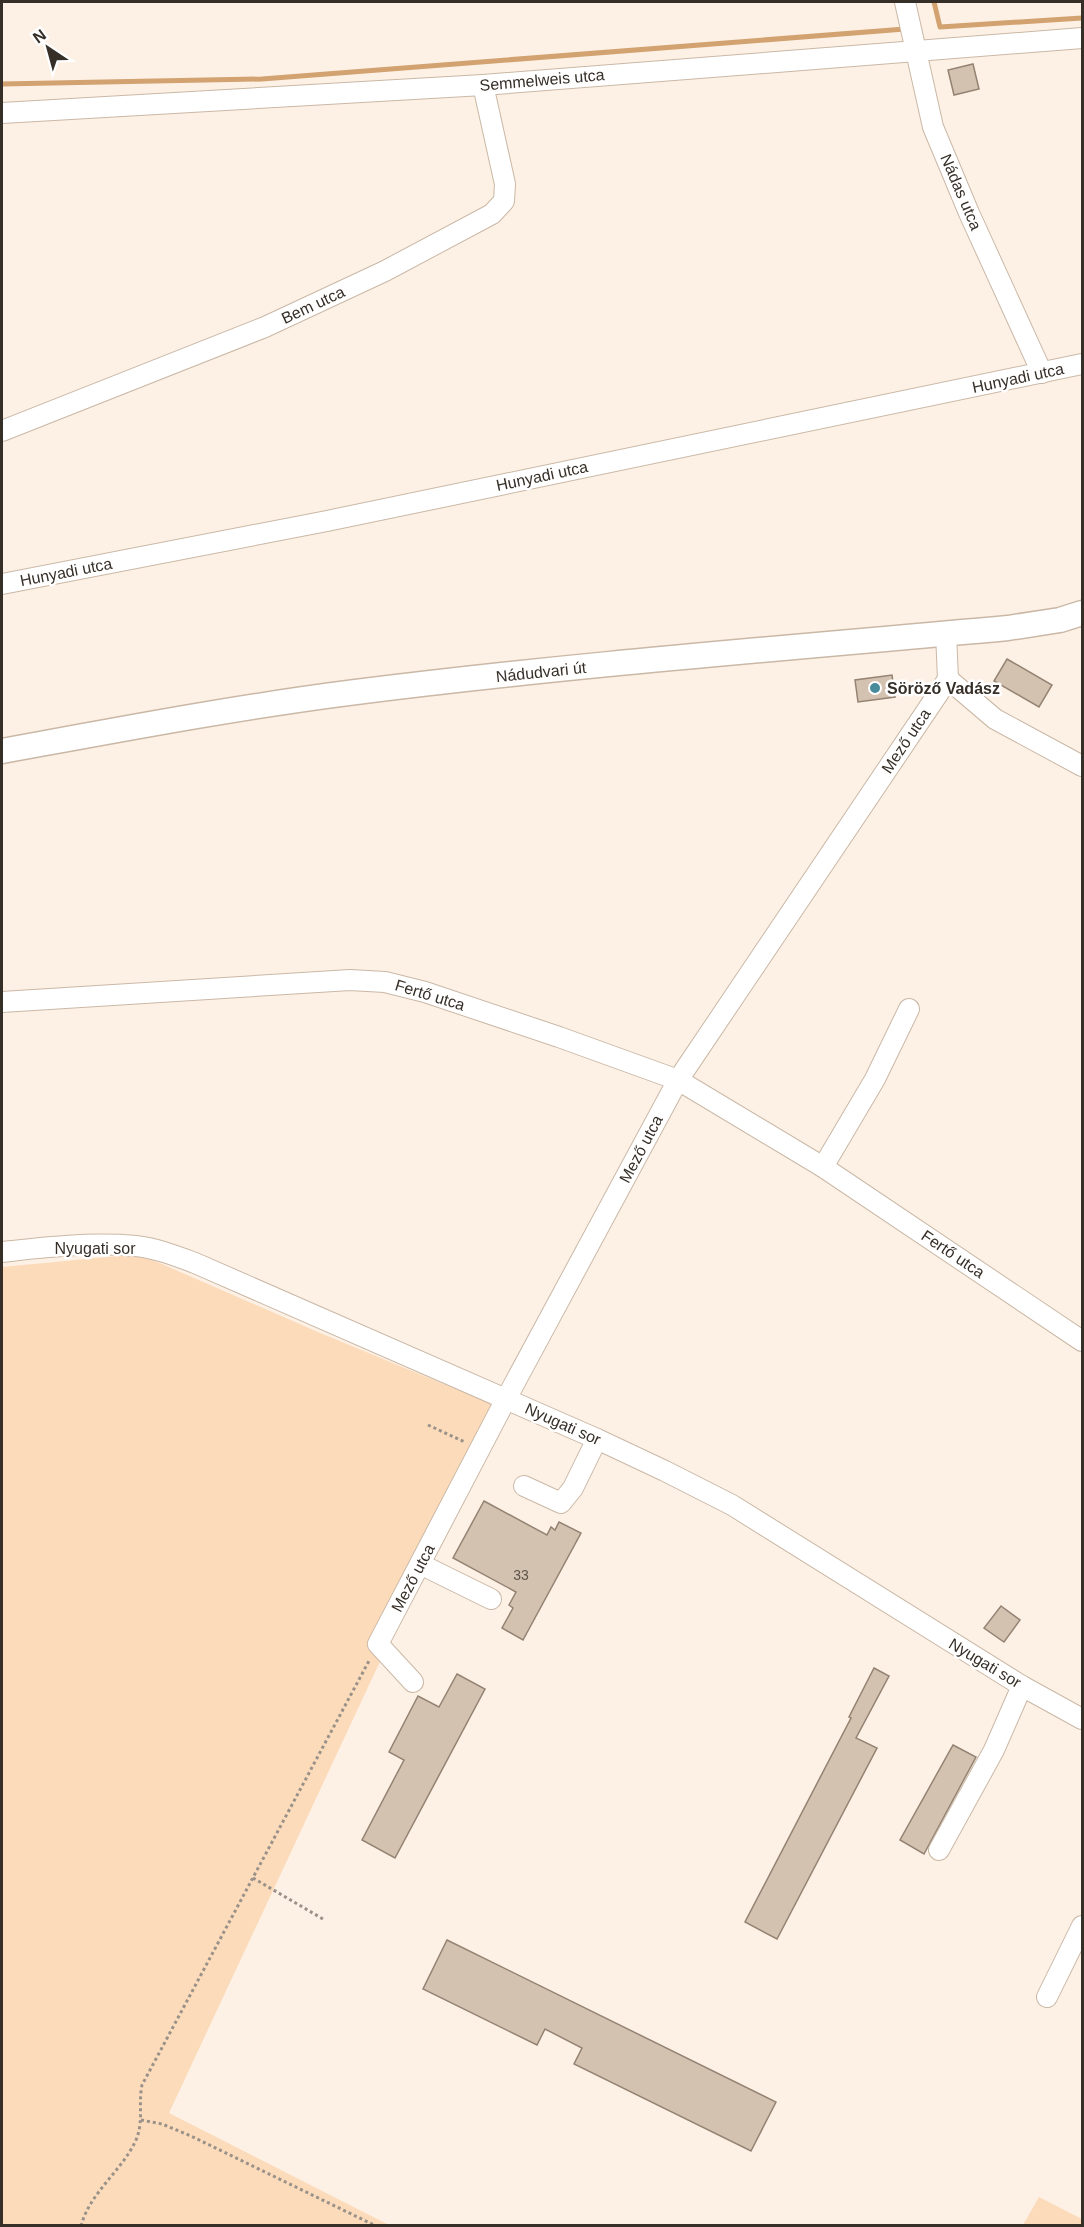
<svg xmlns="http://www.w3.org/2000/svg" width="1084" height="2227" font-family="Helvetica,sans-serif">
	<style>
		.green { fill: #fcdbbb }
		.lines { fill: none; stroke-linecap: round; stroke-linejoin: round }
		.stream { stroke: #d2a270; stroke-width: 5 }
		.building { fill: #d4c2b0; stroke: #948373; stroke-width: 1.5 }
		.minor-casing { stroke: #cab8a6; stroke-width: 22 }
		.major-casing { stroke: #cab8a6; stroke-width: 27 }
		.path { stroke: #9a9188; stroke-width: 3; stroke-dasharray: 3 3; stroke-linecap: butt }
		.minor { stroke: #fff; stroke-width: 20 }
		.major { stroke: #fff; stroke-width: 24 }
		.poi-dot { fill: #488b9b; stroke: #fff; stroke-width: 2 }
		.labels { text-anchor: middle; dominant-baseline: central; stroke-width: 5; stroke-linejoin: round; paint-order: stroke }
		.number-label { font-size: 14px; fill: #5e544a }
		.street-label { font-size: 16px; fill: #362f28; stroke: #fff }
		.poi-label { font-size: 16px; font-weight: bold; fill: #362f28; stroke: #fff; text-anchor: start }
	</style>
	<rect width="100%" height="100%" fill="#fdf1e6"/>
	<g class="green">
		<polygon points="139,1254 318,1332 499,1407 169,2113 389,2225 2,2226 2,1267"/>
		<polygon points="1039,2197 1082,2219 1082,2225 1023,2225"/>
	</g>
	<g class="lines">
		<g class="stream">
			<polyline points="934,2 940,27 1082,18"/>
			<polyline points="2,84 262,79 905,29"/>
		</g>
	</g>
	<g class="building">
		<polygon points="973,64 979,89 954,95 948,70"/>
		<polygon points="1007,659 1052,685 1039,707 994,681"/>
		<polygon points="892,675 895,697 858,702 855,680"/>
		<polygon points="484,1501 547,1535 551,1527 555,1530 559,1522 581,1533 523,1640 502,1628 513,1608 509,1605 516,1592 453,1558"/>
		<polygon points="1001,1606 1020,1620 1004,1642 984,1628"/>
		<polygon points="874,1668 889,1676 856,1738 877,1748 777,1939 745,1922 851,1718 849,1717"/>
		<polygon points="457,1674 485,1689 395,1858 362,1840 404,1760 389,1752 418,1696 439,1707"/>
		<polygon points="953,1745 976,1757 924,1854 900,1840"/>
		<polygon points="447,1940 776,2102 751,2151 574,2064 582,2048 545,2029 537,2045 423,1989"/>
	</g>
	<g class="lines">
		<defs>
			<g id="minor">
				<polyline points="905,2 933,127 969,213 1042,373"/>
				<polyline points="2,113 483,85 1082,38"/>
				<polyline points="2,431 265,327 385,271 492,214 504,201 505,184 483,85"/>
				<polyline points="2,584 327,521 1082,364"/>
				<polyline points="946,633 948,679"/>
				<polyline points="948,679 995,719 1082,766"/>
				<polyline points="2,1002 350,980 385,982 425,992 559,1037 678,1080 823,1167 1082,1341"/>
				<polyline points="823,1167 875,1079 909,1009"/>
				<path d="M2,1252C46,1247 91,1242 136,1246C156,1248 176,1256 195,1263L597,1439L665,1471L732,1505L1022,1686L1082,1719"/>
				<polyline points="524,1486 561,1503 573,1488 597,1439"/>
				<polyline points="420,1564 491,1599"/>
				<polyline points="413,1682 378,1644 506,1399 678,1080 948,679"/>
				<polyline points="939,1850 994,1750 1022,1686"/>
				<polyline points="1047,1997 1082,1926"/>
			</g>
			<path id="major" d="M2,751C117,730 232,708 348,693C567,665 788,648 1008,628L1060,620L1082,613"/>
		</defs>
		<use href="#minor" class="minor-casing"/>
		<use href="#major" class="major-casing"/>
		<g class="path">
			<polyline points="428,1425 465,1442"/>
			<polyline points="253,1878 323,1919"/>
			<polyline points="141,2120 162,2124 191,2136 376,2226"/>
			<path d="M81,2226C90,2192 122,2171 136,2140C144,2121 138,2104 142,2085L370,1659"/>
		</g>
		<use href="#minor" class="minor"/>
		<use href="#major" class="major"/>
	</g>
	<circle class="poi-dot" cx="875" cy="688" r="6"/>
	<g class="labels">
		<g class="number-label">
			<text x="521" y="1575">33</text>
		</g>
		<g class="street-label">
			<text transform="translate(542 80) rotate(-5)">Semmelweis utca</text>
			<text transform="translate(961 192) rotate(67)">Nádas utca</text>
			<text transform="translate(313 305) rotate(-25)">Bem utca</text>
			<text transform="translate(1018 378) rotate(-12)">Hunyadi utca</text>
			<text transform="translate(542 476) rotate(-12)">Hunyadi utca</text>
			<text transform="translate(66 572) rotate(-11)">Hunyadi utca</text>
			<text transform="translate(541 672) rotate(-6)">Nádudvari út</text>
			<text transform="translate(906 741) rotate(-56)">Mező utca</text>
			<text transform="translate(430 995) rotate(17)">Fertő utca</text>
			<text transform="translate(641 1149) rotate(-62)">Mező utca</text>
			<text x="95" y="1248">Nyugati sor</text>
			<text transform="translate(953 1254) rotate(34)">Fertő utca</text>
			<text transform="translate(563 1424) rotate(24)">Nyugati sor</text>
			<text transform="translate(413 1578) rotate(-62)">Mező utca</text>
			<text transform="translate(985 1663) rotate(31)">Nyugati sor</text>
		</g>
		<g class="poi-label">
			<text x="887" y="688">Söröző Vadász</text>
		</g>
	</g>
	<rect width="1084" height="2227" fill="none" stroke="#362f28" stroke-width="6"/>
	<g transform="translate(48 48) rotate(324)" stroke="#ffffff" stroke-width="4.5" paint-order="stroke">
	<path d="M0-4.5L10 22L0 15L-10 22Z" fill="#362f28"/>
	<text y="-9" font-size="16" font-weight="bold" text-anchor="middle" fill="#362f28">N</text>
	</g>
</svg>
